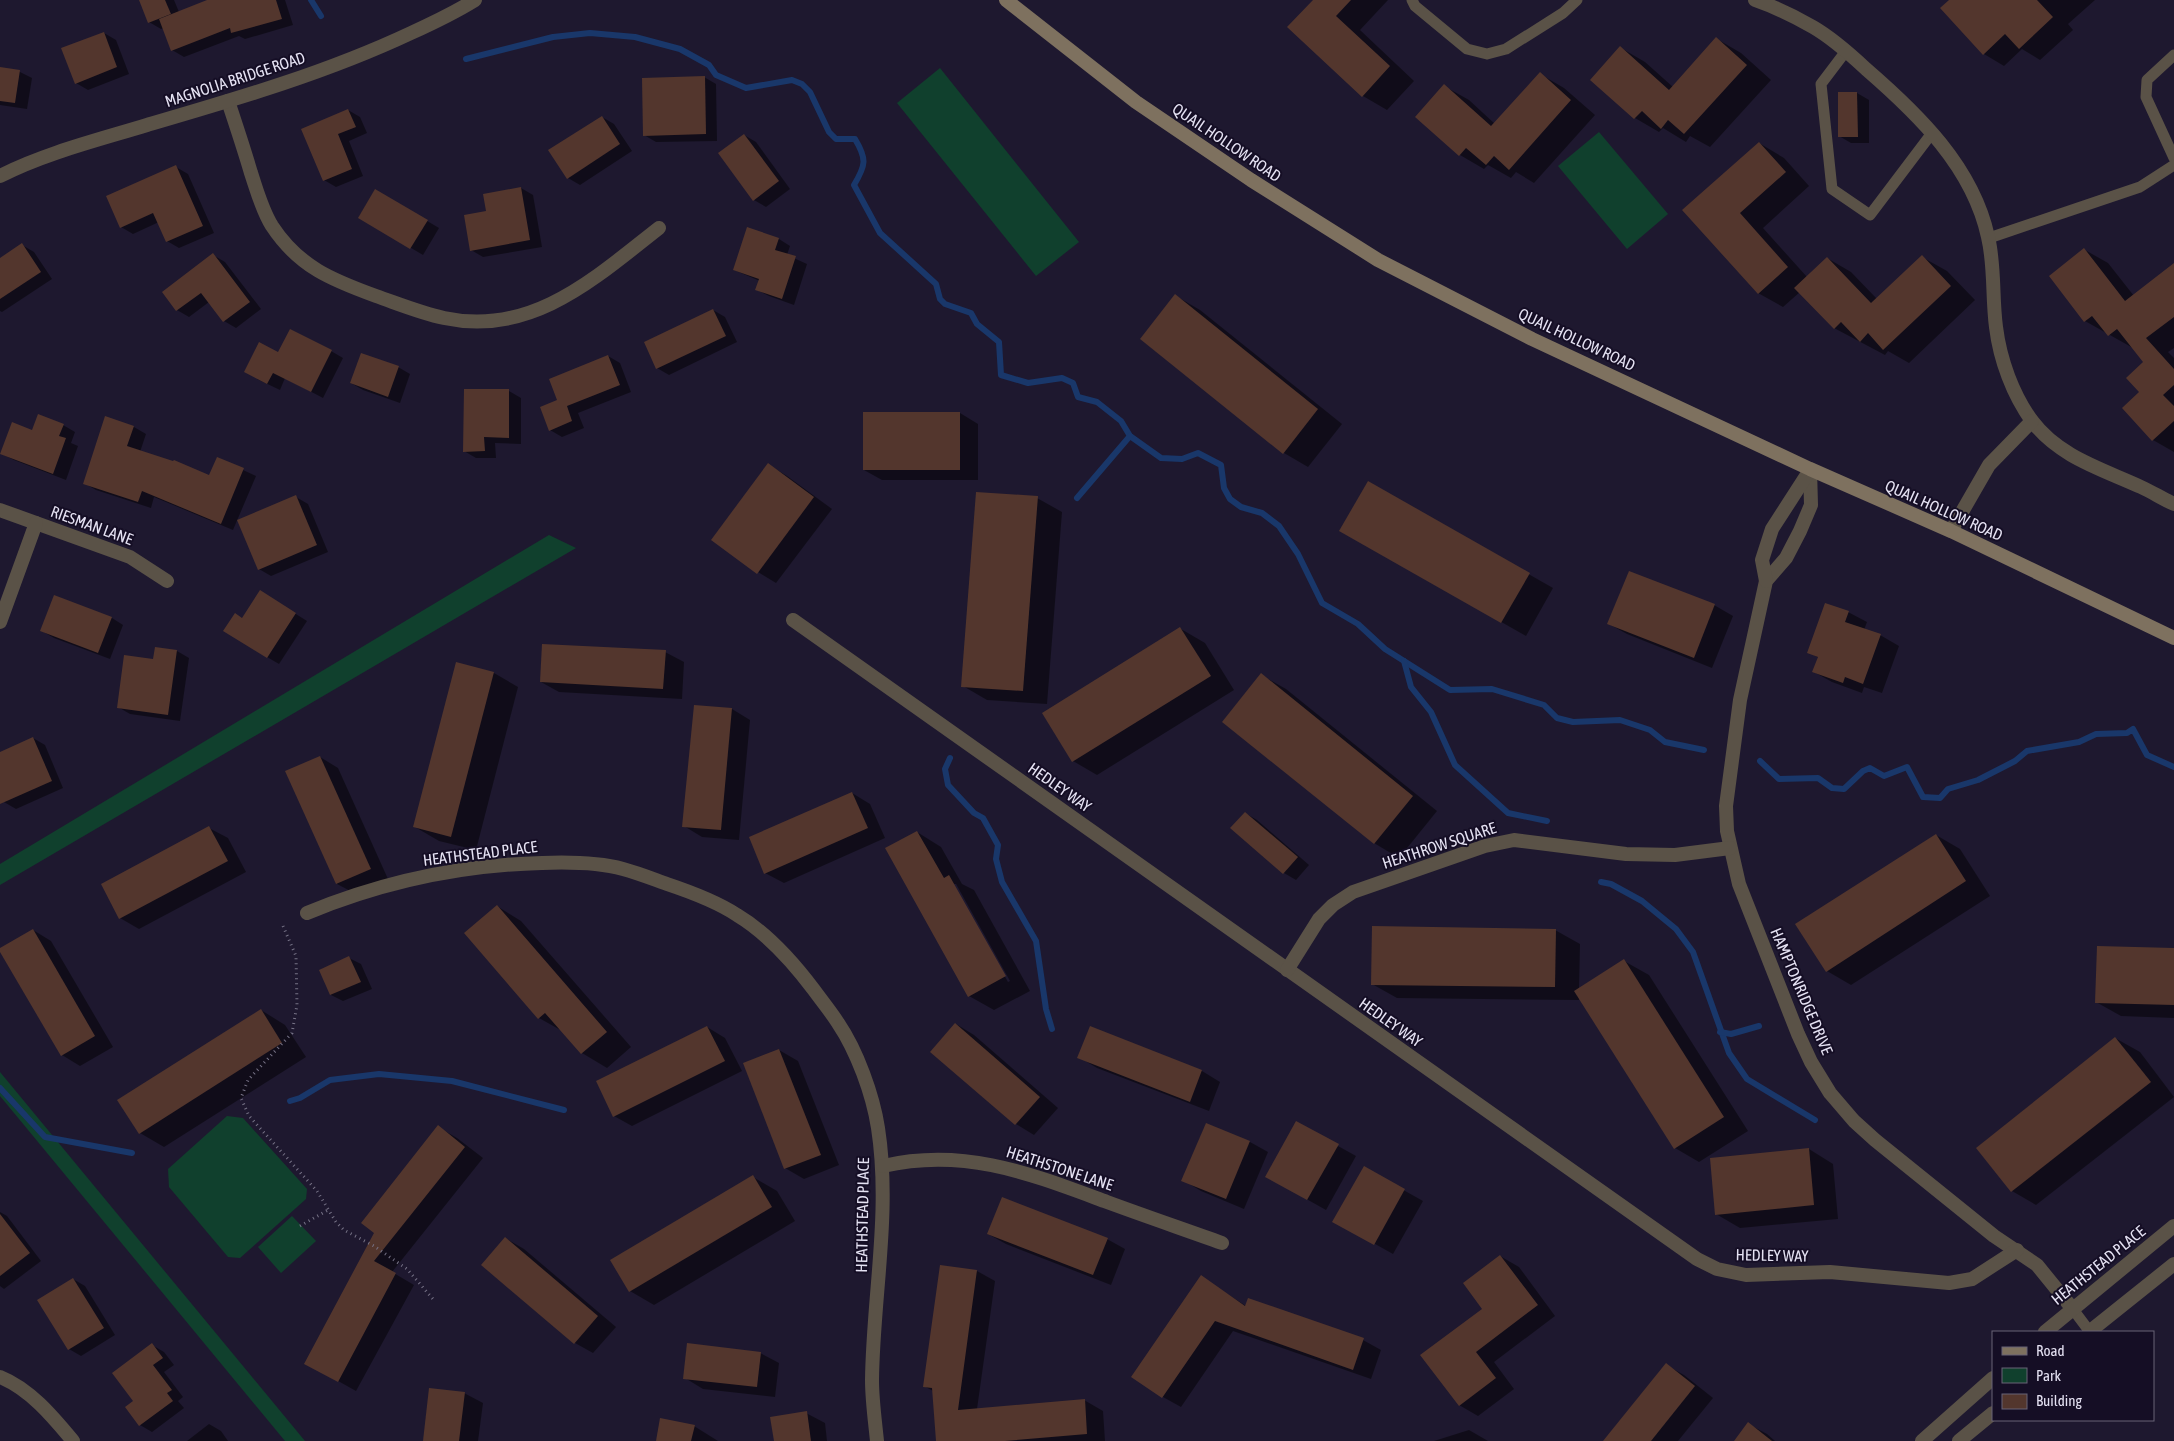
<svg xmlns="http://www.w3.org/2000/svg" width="2174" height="1441" font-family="'Asap Condensed',sans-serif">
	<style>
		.green { fill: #10402d }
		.shadow { fill: #0007; fill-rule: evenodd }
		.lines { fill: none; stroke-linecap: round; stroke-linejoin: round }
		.stream { stroke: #19376a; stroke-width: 6 }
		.building { fill: #53362d }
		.path { stroke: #777387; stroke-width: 3; stroke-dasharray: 1 4; stroke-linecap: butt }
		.service { stroke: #5a5247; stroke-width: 11 }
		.minor { stroke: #5a5247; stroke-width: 14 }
		.secondary { stroke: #7e715f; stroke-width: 14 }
		.labels { text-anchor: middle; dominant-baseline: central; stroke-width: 4; stroke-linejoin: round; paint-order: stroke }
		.street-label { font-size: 16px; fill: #e5e2f3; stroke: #150e25 }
	</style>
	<rect width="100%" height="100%" fill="#1e182f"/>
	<g class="green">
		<polygon points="940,68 1079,242 1036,276 897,103"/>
		<polygon points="1599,132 1668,214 1627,249 1558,166"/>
		<polygon points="549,535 576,548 0,885 0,864"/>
		<polygon points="0,1072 305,1441 285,1441 0,1096"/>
		<polygon points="227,1116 243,1118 307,1189 306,1199 240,1258 228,1257 169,1187 168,1169"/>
		<polygon points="292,1216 316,1241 281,1273 258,1247"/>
	</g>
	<g class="shadow">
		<polygon points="141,0 174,0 179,12 211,0 285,0 293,25 245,39 239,36 184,57 172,50 164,28 161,29 149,22"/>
		<polygon points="1315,0 1388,0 1360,30 1414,81 1387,110 1363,96"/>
		<polygon points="1951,0 2095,0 2068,24 2073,30 2040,60 2022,49 2004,66 1984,54"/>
		<polygon points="104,33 116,40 129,74 88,90 76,83"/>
		<polygon points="1717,39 1741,53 1771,80 1710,147 1690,136 1686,142 1663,128 1659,132 1635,118 1592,80 1621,48 1645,62 1673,87"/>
		<polygon points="0,68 20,72 32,78 27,109 0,105"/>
		<polygon points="1540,74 1564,88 1595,115 1534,183 1516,172 1511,178 1488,165 1484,169 1460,155 1444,86 1469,100 1495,124"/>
		<polygon points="704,77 716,84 717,141 656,142 644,135"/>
		<polygon points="1839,93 1857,93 1869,100 1869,143 1851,143 1839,136"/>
		<polygon points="348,110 360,117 367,133 349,141 363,176 336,187 324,180 303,130"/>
		<polygon points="602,117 614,124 632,151 580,185 568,178 550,151"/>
		<polygon points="744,135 756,142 790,189 766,207 754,200"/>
		<polygon points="1759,143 1784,158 1809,186 1763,228 1807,277 1827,258 1851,272 1877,299 1922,257 1947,271 1975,300 1909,363 1888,351 1885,355 1834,328 1800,292 1783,307 1758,293 1684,210"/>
		<polygon points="176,167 188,174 214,233 179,248 167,241 159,222 133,234 121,227"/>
		<polygon points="521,188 533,195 542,247 483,257 471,250 487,212"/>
		<polygon points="375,190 439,228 423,255 359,217"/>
		<polygon points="779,239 790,246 787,255 807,264 794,305 769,296 757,290 760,281 734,270"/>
		<polygon points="22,245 34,252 52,279 2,312 0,311 0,259"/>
		<polygon points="2085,250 2108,263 2134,296 2174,265 2174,348 2168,352 2174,358 2174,452 2153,440 2141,393 2145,362 2133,348 2085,321"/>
		<polygon points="213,255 225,262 261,309 236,328 224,321 209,302 189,317 177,310 164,292"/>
		<polygon points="1176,296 1200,310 1342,424 1308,467 1284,453"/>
		<polygon points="713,310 725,317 737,342 669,375 657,368"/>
		<polygon points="331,351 343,358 323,398 285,378 280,390 257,379"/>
		<polygon points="608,356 620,363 631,392 578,413 584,428 562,437 550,430 559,401"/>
		<polygon points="398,367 410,374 400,403 363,390 351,383"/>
		<polygon points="509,391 521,398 521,444 495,443 496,458 476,458 464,451"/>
		<polygon points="960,413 978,424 978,480 882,480 864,470"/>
		<polygon points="106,418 134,427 146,434 140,452 210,476 217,458 256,476 233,530 154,497 151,508 96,490 84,483"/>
		<polygon points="63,425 75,432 71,443 78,446 66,480 14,460 2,454 33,432"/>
		<polygon points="769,465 787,476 832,509 776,583 758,572"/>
		<polygon points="1368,483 1553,588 1526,636 1341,531"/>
		<polygon points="296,497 308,504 328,552 271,576 259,569"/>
		<polygon points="1037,498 1062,512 1047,704 987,700 963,686"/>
		<polygon points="1629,572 1714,605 1733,616 1712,668 1627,634 1609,624"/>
		<polygon points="55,597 112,618 123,625 110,659 54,638 42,631"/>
		<polygon points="272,599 307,621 279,664 267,657 243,619"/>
		<polygon points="1848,612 1867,622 1864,630 1880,635 1899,646 1882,693 1864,687 1862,693 1832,682 1814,672 1819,658 1809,652"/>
		<polygon points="1181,629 1205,643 1234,690 1097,775 1073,761"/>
		<polygon points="177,651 189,658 180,721 130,714 118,707 154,660"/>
		<polygon points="665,652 684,662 682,699 559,692 541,682"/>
		<polygon points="457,664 494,673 518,687 476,850 439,841 415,827"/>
		<polygon points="1261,675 1286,689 1437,811 1399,858 1374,843"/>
		<polygon points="696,706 732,709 750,720 739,840 702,837 684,826"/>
		<polygon points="33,738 45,745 63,788 16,809 4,802 0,794 0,753"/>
		<polygon points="320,757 338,768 388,879 356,894 337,884 287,772"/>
		<polygon points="852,793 870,804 885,838 784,883 765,873"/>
		<polygon points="1245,813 1257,820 1309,865 1296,880 1284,873 1232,828"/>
		<polygon points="209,828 228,838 246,872 139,929 120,918"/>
		<path d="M917,832L941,847L962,884L974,890L1030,991L994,1010L969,996L887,849ZM953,884H956L1010,981L1008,982Z"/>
		<polygon points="1936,835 1960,849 1990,896 1851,985 1827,971"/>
		<polygon points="497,906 521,921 631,1047 607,1068 582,1053 564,1032 539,1018"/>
		<polygon points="33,930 51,941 113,1047 80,1066 62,1055 0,950"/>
		<polygon points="1555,930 1580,944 1579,989 1624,961 1649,975 1748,1131 1699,1162 1675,1148 1579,996 1579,1000 1397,998 1372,984"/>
		<polygon points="2174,949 2174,1018 2121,1016 2096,1002"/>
		<polygon points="349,958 361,964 372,989 343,1001 331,995 321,970"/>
		<polygon points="261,1010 285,1025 306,1057 164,1147 140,1133"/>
		<polygon points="956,1024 974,1035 1058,1108 1034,1135 1016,1124"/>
		<polygon points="707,1027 725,1038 742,1071 632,1126 614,1116"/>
		<polygon points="1090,1028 1202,1071 1220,1082 1209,1111 1097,1068 1079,1057"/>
		<polygon points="2115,1038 2140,1052 2174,1097 2036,1205 2012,1191 1977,1148"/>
		<polygon points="779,1050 798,1061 839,1165 804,1179 785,1168"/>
		<polygon points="1206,1124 1250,1142 1268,1152 1244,1209 1201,1191 1183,1180"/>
		<polygon points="438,1127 457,1138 483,1158 392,1272 414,1285 356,1391 306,1363"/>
		<polygon points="1338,1146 1356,1156 1326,1210 1285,1187"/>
		<polygon points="1809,1149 1833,1164 1838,1219 1740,1228 1716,1214"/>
		<polygon points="1364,1168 1423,1201 1393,1254 1334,1221"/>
		<polygon points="753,1177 777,1191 795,1221 654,1305 630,1291"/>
		<polygon points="0,1212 7,1216 41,1261 4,1289 0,1286"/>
		<polygon points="988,1234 1107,1239 1125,1249 1111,1285 1006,1244"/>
		<polygon points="505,1238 524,1249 616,1327 593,1353 575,1343 483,1264"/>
		<polygon points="1500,1256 1519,1267 1555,1316 1494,1362 1514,1389 1478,1416 1459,1405 1484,1309"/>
		<polygon points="977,1271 995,1281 977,1409 1084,1400 1103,1411 1105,1441 937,1441 933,1391 924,1386"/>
		<polygon points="1201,1277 1246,1306 1363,1340 1381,1350 1371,1379 1233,1331 1181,1407 1163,1397 1133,1376"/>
		<polygon points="73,1279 85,1286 115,1335 81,1356 69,1349 39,1300"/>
		<polygon points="152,1345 164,1352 174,1365 164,1372 183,1397 178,1401 184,1408 152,1432 140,1425 135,1401"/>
		<polygon points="760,1353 779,1363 775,1397 703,1389 685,1378"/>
		<polygon points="1666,1365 1684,1375 1713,1398 1678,1441 1605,1441"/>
		<polygon points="464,1393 483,1403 478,1441 424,1441"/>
		<polygon points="806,1413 825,1423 827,1441 775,1441"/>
		<polygon points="209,1424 221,1431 228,1441 187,1441"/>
		<polygon points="1748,1424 1767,1434 1775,1441 1735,1441"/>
		<polygon points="694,1426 718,1441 657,1441"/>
		<polygon points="1469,1430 1488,1441 1434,1441"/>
	</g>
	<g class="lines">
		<g class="stream">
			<polyline points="311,0 321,16"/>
			<path d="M466,59L553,37L590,33L635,37L680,49L709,65L716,75L746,88L792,80L802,84L810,92L829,132L836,139H855C867,159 866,165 854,185L880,233L936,284L940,299L945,304L971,313L977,324L999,342L1001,375L1028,383L1062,378L1073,383L1078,397L1097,402L1121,421L1130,436L1161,458L1182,459L1198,453L1221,465L1224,488L1230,499L1241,507L1262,513L1279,526L1298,554L1322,603L1358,624L1385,649L1450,690L1492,689L1544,705L1557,718L1573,722L1620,720L1650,730L1665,742L1704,750"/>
			<polyline points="1077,498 1130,436"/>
			<polyline points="1404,661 1411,687 1431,712 1455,765 1508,813 1547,821"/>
			<polyline points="950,758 945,769 948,785 974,813 983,818 998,845 996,859 1002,882 1036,941 1046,1009 1052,1029"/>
			<polyline points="1760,761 1779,779 1818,778 1832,788 1844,789 1863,771 1870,768 1884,776 1907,767 1923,797 1940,798 1948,789 1978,780 2015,761 2027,751 2079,742 2096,734 2127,733 2133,729 2147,755 2174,767"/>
			<polyline points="1601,882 1611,884 1642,901 1676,929 1693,952 1729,1053 1747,1079 1815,1120"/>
			<polyline points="1720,1032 1731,1034 1759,1026"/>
			<polyline points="0,1088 45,1137 132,1153"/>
			<polyline points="290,1101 300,1098 330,1080 379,1074 452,1081 564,1110"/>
		</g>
	</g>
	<g class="building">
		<polygon points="139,0 165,0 171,14 148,23"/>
		<polygon points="207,0 276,0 282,19 231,33 230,28 171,51 159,19"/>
		<polygon points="1313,0 1351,0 1336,16 1390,66 1362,97 1287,27"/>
		<polygon points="1949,0 2037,0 2053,17 2019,49 2005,34 1983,55 1940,8"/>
		<polygon points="104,32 117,67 75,84 61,48"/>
		<polygon points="1716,37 1747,65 1684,134 1668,120 1661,129 1642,111 1634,119 1590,80 1620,46 1669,90"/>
		<polygon points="0,67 20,70 15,103 0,101"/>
		<polygon points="1540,72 1571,100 1509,170 1494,156 1486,165 1466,148 1459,156 1415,117 1444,84 1491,126"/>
		<polygon points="705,76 706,134 643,136 642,78"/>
		<polygon points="1838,92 1857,92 1858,137 1838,137"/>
		<polygon points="348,109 356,127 338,134 352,169 323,181 301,129"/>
		<polygon points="602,116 620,144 567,179 548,150"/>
		<polygon points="744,134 779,181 753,201 718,153"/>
		<polygon points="1759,142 1786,172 1740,213 1788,267 1758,294 1682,210"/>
		<polygon points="176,165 203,226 166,242 153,213 120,228 106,196"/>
		<polygon points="521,187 530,240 470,251 464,215 486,211 483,194"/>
		<polygon points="375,189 428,220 410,249 358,218"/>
		<polygon points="747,227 779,238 775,250 796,256 782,299 755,290 759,279 733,270"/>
		<polygon points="22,243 41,272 0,299 0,258"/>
		<polygon points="2084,248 2125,301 2174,263 2174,317 2146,338 2174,369 2174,385 2163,395 2174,406 2174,421 2152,441 2122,408 2139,392 2126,378 2143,362 2117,329 2108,336 2092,316 2084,322 2049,276"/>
		<polygon points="213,253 250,302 223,322 201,293 176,311 162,292"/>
		<polygon points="1922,255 1951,286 1883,350 1868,333 1860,342 1841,322 1834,329 1794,288 1827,257 1871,303"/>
		<polygon points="1175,294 1318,409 1283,454 1140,339"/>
		<polygon points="713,309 726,336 656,369 644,342"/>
		<polygon points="290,329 332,350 311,392 273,373 267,384 244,372 259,342 278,352"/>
		<polygon points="361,353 399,366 388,397 350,383"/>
		<polygon points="608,355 620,385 567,406 572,421 549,431 540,407 557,400 549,379"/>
		<polygon points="464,389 509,389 509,438 484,437 485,451 463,452"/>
		<rect x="863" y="412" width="97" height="58"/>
		<polygon points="38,414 64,424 59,436 66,438 53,474 0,454 12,422 32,430"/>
		<polygon points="105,416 134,426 127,446 173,461 174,460 209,475 217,457 244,468 221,524 142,491 138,502 83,484"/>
		<polygon points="768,463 814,497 757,574 711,540"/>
		<polygon points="1368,481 1530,573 1501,623 1339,531"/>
		<polygon points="976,492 1038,496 1023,691 961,687"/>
		<polygon points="296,495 317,545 258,570 237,520"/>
		<polygon points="1629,571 1715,604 1694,658 1607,624"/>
		<polygon points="260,590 296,613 267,658 223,631 235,613 242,618"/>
		<polygon points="54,595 112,617 98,653 40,631"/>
		<polygon points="1825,603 1849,611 1845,622 1881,634 1863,684 1845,677 1843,683 1812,672 1818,657 1807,653"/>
		<polygon points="1180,627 1211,676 1072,762 1042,713"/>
		<polygon points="542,644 666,650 663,689 540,682"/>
		<polygon points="155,647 177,650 168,715 117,708 124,655 153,659"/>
		<polygon points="456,662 494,672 451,837 413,827"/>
		<polygon points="1261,673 1413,796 1374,844 1222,722"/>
		<polygon points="694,705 732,708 721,830 682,827"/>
		<polygon points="33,737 52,781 0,804 0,752"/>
		<polygon points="320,756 371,869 336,884 285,771"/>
		<polygon points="852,792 868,828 764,874 749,837"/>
		<polygon points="1245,812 1298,857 1283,874 1230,828"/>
		<polygon points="209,826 228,861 119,919 101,884"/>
		<polygon points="917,831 944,878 949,875 1006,976 968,997 885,848"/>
		<polygon points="1936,834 1966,881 1826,972 1795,924"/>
		<polygon points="497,905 607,1032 581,1054 545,1013 538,1019 464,933"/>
		<polygon points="1372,926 1556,929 1555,987 1371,985"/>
		<polygon points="33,929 95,1036 61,1056 0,952 0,948"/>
		<polygon points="2097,946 2174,948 2174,1005 2095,1003"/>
		<polygon points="349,956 361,982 330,995 319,970"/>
		<polygon points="1624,959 1724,1117 1674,1149 1574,991"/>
		<polygon points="261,1009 282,1043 139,1134 117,1100"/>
		<polygon points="955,1023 1040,1097 1015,1125 930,1052"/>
		<polygon points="707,1026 725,1061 613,1117 596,1081"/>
		<polygon points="1090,1026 1202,1070 1190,1102 1077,1058"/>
		<polygon points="2115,1037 2151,1082 2011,1192 1976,1148"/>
		<polygon points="779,1049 821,1155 784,1169 743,1063"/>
		<polygon points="1296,1121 1339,1144 1307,1200 1265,1177"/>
		<polygon points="1206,1123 1250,1141 1226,1199 1181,1181"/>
		<polygon points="438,1125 465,1147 374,1261 396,1273 338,1382 304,1364 374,1233 361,1223"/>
		<polygon points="1809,1148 1814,1205 1715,1215 1710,1158"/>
		<polygon points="1364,1166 1405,1189 1374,1245 1332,1222"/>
		<polygon points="753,1175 772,1207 629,1292 610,1260"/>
		<polygon points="1002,1197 1108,1238 1093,1275 987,1234"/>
		<polygon points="0,1214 30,1253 0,1276"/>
		<polygon points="505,1237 598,1316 574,1344 481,1265"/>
		<polygon points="1500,1255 1538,1305 1476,1352 1496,1378 1459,1406 1420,1355 1482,1309 1463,1283"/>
		<polygon points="940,1265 977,1270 958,1410 1085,1399 1087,1434 1005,1441 936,1441 932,1388 923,1387"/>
		<polygon points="1201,1275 1245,1306 1248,1298 1364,1338 1353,1370 1215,1321 1162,1398 1131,1377"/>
		<polygon points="73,1278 104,1328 68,1350 37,1300"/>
		<polygon points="152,1343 163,1358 153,1365 172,1390 167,1393 173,1401 139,1426 125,1407 133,1401 112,1373"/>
		<polygon points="687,1343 761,1352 757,1387 683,1379"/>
		<polygon points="1666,1363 1695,1386 1651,1441 1603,1441"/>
		<polygon points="429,1388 465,1392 459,1441 423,1441"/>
		<polygon points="807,1411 811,1441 774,1441 770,1417"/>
		<polygon points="660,1418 695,1425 691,1441 656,1441"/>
		<polygon points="1748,1422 1772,1441 1734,1441"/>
	</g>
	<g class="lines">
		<g class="path">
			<polyline points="283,926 296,956 297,1005 292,1033 248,1080 241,1098 249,1116 317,1191 336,1222 344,1230 374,1246 407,1269 433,1299"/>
			<polyline points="300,1226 328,1210"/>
		</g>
		<g class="service">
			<polyline points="1412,0 1415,6 1467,49 1487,54 1506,49 1563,13 1577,0"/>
			<polyline points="1846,51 1821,84 1832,189 1870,215 1932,133"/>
			<polyline points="2174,55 2147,80 2146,97 2174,158"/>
			<polyline points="1989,238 2140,187 2174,165"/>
			<polyline points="2072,1308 2090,1332"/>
		</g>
		<g class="minor">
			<path d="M1755,0C1775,7 1794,16 1813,27C1832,38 1850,54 1866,69C1918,114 1973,167 1988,237C1995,266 1992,297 1996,327C2000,360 2013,395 2032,421C2059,457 2102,469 2141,487C2152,492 2163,499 2174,504"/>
			<path d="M228,101C236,125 244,149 251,173C257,191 262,210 272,226C299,267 332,280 376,296C399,304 421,313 444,318C532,337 595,278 659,228"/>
			<path d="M0,176C45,153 98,140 147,125C236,99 326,73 411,33C433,23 454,13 475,0"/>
			<polyline points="1810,469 1811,505 1800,531 1786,558 1766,581 1740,700 1726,806 1727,831 1739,884 1798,1034 1811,1062 1830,1093 1854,1121 1875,1140 1994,1236 2037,1265 2072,1308"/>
			<polyline points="0,510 130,557 167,581"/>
			<polyline points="1951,531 1989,465 2032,421"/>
			<polyline points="1766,581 1762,560 1772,529 1810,470"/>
			<polyline points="793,620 1697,1259 1717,1269 1746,1275 1830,1272 1949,1283 1972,1279 2017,1250"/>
			<polyline points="0,622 36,523"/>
			<path d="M307,913C382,882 460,865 542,863C568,862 597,862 623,869C638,873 653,879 667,884C691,892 716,901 737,915C767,933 793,962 814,990C822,1001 831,1012 838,1023C857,1051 873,1095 878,1128C891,1212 873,1296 872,1380C872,1400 875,1421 877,1441"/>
			<polyline points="1287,970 1319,919 1333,905 1353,892 1485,846 1514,840 1626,854 1675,855 1730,848"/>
			<path d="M883,1166C965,1147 1031,1174 1107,1202C1145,1216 1183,1229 1222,1243"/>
			<polyline points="2045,1332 2174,1226"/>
			<polyline points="2089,1332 2174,1264"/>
			<path d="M0,1377C30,1389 53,1417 73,1441"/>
			<polyline points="1922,1441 1993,1378"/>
			<polyline points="1959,1441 1993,1413"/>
		</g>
		<polyline class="secondary" points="1006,0 1136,102 1251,180 1378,260 1532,339 1810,469 1951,531 2174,638"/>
	</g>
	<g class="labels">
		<g class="street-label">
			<text transform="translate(235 79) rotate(-18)">MAGNOLIA BRIDGE ROAD</text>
			<text transform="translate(1227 142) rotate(34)">QUAIL HOLLOW ROAD</text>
			<text transform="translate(1577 339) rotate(25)">QUAIL HOLLOW ROAD</text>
			<text transform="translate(1944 510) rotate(24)">QUAIL HOLLOW ROAD</text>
			<text transform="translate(92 525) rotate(20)">RIESMAN LANE</text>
			<text transform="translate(1060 787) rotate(35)">HEDLEY WAY</text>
			<text transform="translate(1439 845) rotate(-18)">HEATHROW SQUARE</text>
			<text transform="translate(480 853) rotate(-7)">HEATHSTEAD PLACE</text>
			<text transform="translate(1802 991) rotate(67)">HAMPTONRIDGE DRIVE</text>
			<text transform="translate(1391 1022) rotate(35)">HEDLEY WAY</text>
			<text transform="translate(1060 1168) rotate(18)">HEATHSTONE LANE</text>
			<text transform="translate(862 1215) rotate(-89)">HEATHSTEAD PLACE</text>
			<text transform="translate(1772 1255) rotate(1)">HEDLEY WAY</text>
			<text transform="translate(2098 1265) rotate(-39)">HEATHSTEAD PLACE</text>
		</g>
	</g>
	<rect x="1992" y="1331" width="162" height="90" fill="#150e25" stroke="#686377"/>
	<rect x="2002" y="1347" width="25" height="8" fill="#7e715f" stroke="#686377"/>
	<text x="2036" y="1356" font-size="15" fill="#e5e2f3">Road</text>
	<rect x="2002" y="1368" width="25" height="15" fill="#10402d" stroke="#686377"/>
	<text x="2036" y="1381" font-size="15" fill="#e5e2f3">Park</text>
	<rect x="2002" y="1394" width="25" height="15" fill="#53362d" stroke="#686377"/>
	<text x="2036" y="1406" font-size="15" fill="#e5e2f3">Building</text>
</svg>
